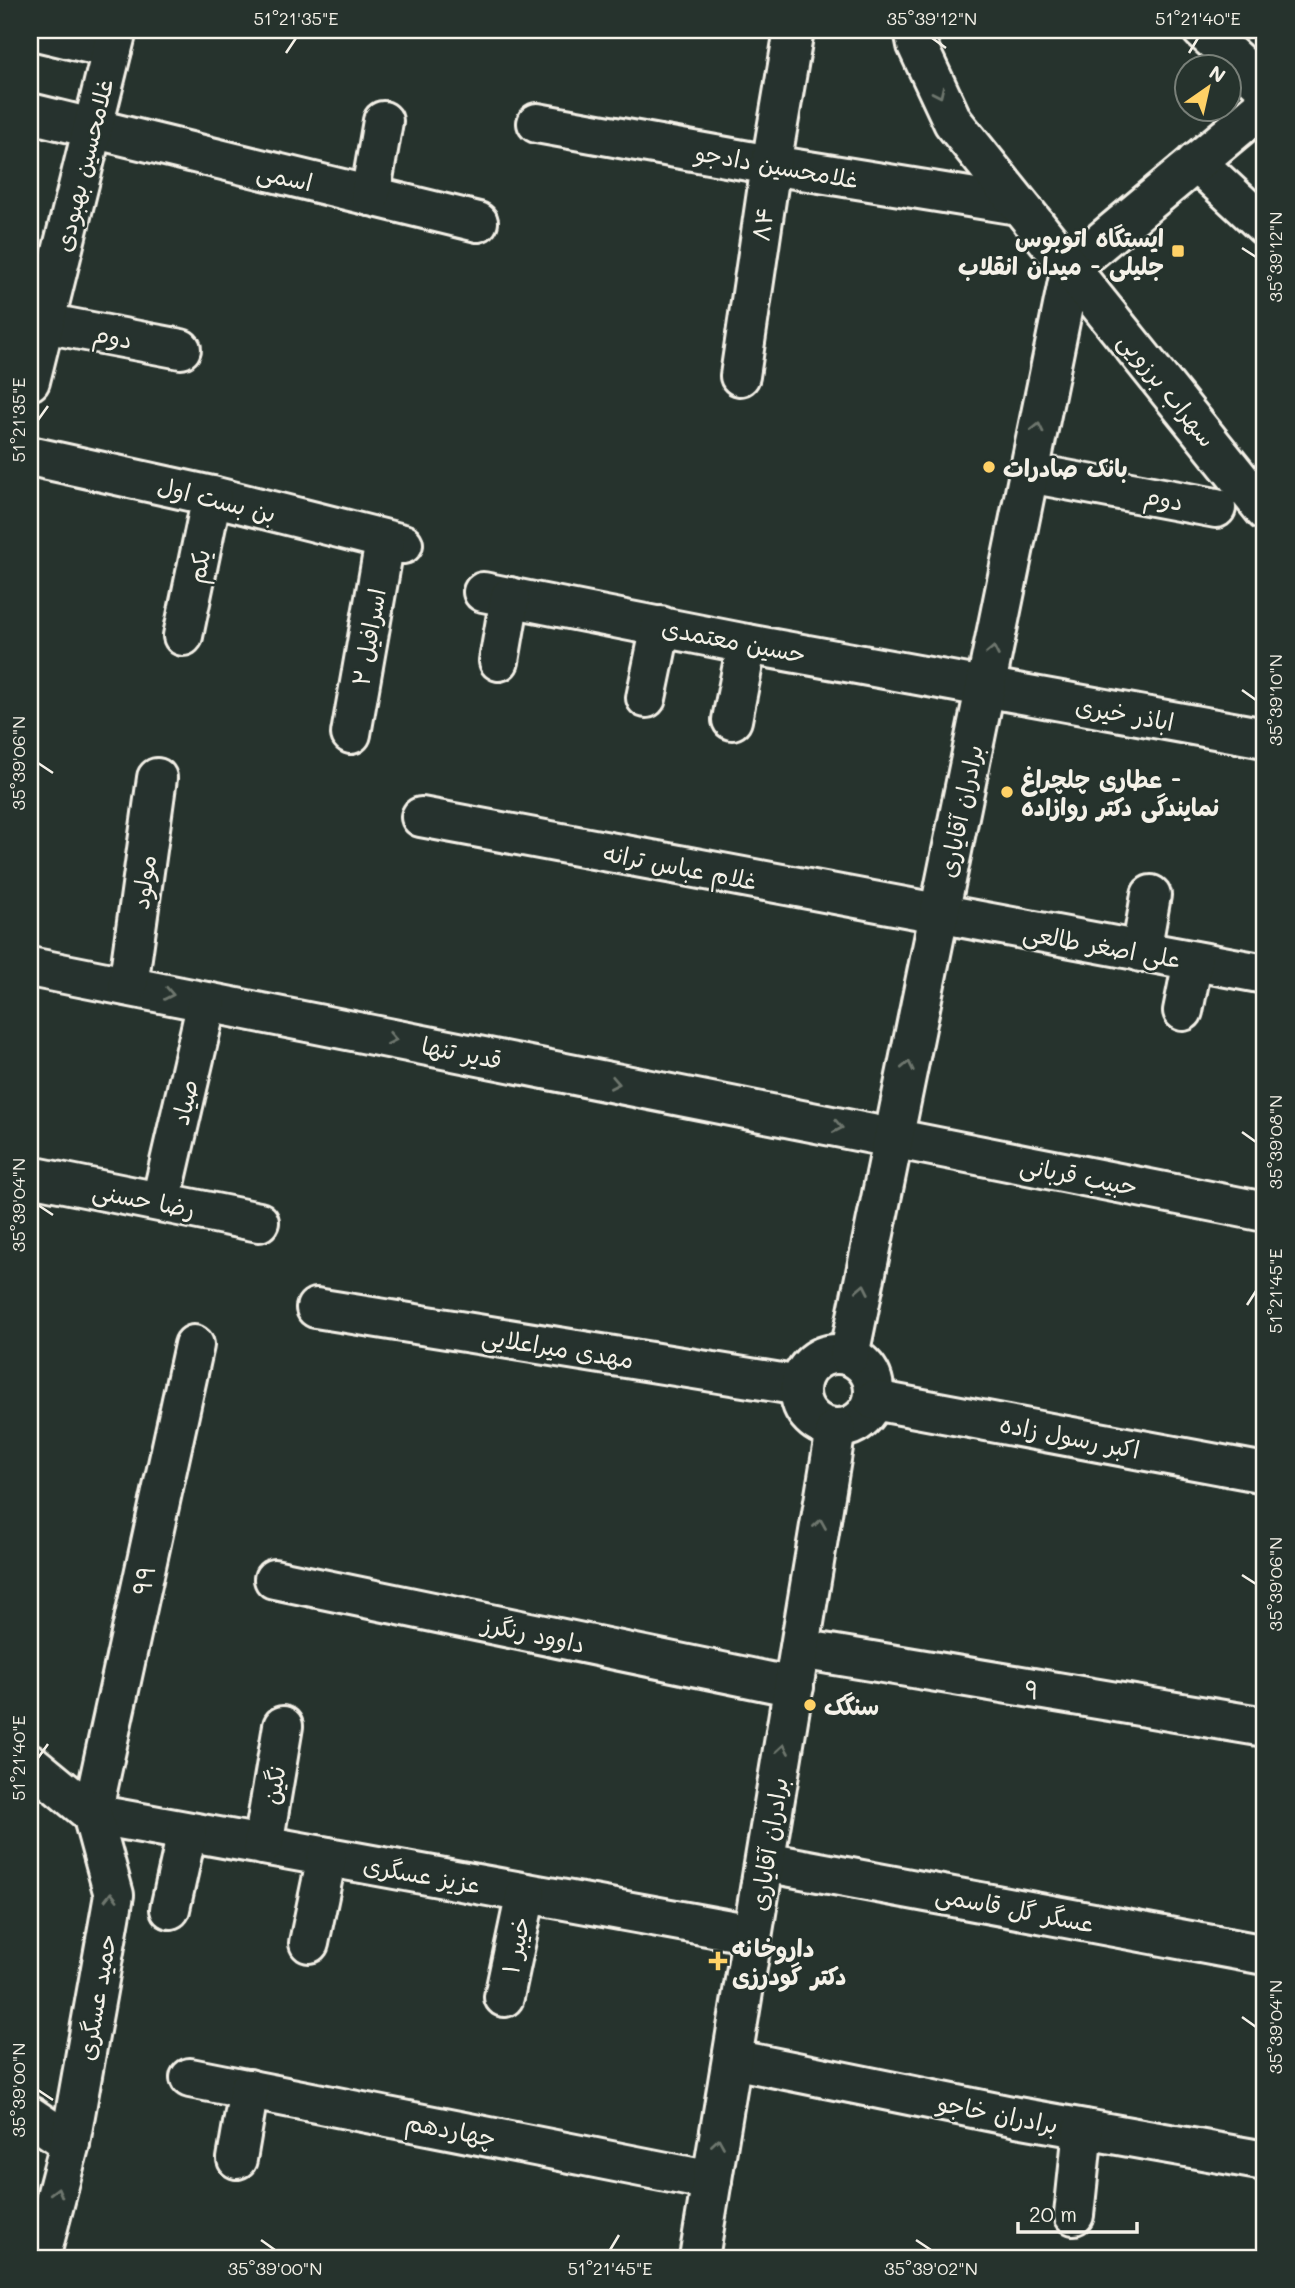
<svg xmlns="http://www.w3.org/2000/svg" width="1295" height="2288" font-family="Mali,'Playpen Sans Arabic',sans-serif">
	<style>
		.lines { fill: none; stroke-linecap: round; stroke-linejoin: round }
		.minor-casing { stroke: #f4f1e8; stroke-width: 44 }
		.tertiary-casing { stroke: #f4f1e8; stroke-width: 44 }
		.secondary-casing { stroke: #f4f1e8; stroke-width: 44 }
		.minor { stroke: #26332d; stroke-width: 38 }
		.tertiary { stroke: #26332d; stroke-width: 38 }
		.secondary { stroke: #26332d; stroke-width: 38 }
		.oneway { stroke: #6e766e }
		.ticks { fill: none; stroke: #f4f1e8; stroke-width: 2.5 }
		.poi-dot { fill: #ffd166; stroke: #26332d; stroke-width: 2.5 }
		.labels { text-anchor: middle; dominant-baseline: central; stroke-width: 5; stroke-linejoin: round; paint-order: stroke }
		.street-label { font-size: 24px; fill: #f4f1e8; stroke: #26332d }
		.poi-label { font-size: 24px; font-weight: bold; fill: #f4f1e8; stroke: #26332d; text-anchor: start }
		.neatline { fill: none; stroke: #f4f1e8; stroke-width: 2.5 }
		.ticks-label { font-size: 18px; text-anchor: middle; fill: #f4f1e8 }
	</style>
	<rect width="100%" height="100%" fill="#26332d"/>
	<filter id="ink" filterUnits="userSpaceOnUse"><feTurbulence type="fractalNoise" baseFrequency=".0143" numOctaves="2"/><feDisplacementMap in="SourceGraphic" scale="14" xChannelSelector="R" yChannelSelector="G"/><feConvolveMatrix kernelMatrix="1 2 1 2 8 2 1 2 1" color-interpolation-filters="sRGB"/></filter>
	<g filter="url(#ink)">
		<g class="lines">
			<defs>
				<g id="minor">
					<polyline points="33,30 112,49"/>
					<polyline points="1202,30 1265,87"/>
					<polyline points="30,113 478,222"/>
					<polyline points="537,123 771,165 1018,205"/>
					<polyline points="1196,162 1265,226"/>
					<polyline points="370,196 383,121"/>
					<polyline points="44,323 181,349"/>
					<polyline points="740,376 771,165 794,30"/>
					<polyline points="30,456 212,496 403,544"/>
					<polyline points="1029,473 1216,508"/>
					<polyline points="483,592 747,644 1265,738"/>
					<polyline points="183,636 212,496"/>
					<polyline points="499,661 510,597"/>
					<polyline points="646,698 661,626"/>
					<polyline points="732,720 747,644"/>
					<polyline points="351,734 385,541"/>
					<polyline points="421,817 1265,974"/>
					<polyline points="1141,952 1151,895"/>
					<polyline points="30,967 1265,1212"/>
					<polyline points="128,986 157,778"/>
					<polyline points="1183,1011 1193,961"/>
					<polyline points="30,1176 259,1222"/>
					<polyline points="161,1201 207,1002"/>
					<polyline points="316,1308 800,1386"/>
					<polyline points="194,1345 92,1814 752,1934"/>
					<circle cx="837" cy="1391" r="37"/>
					<polyline points="874,1400 1265,1473"/>
					<polyline points="274,1579 794,1687"/>
					<polyline points="800,1649 1265,1727"/>
					<polyline points="263,1845 283,1726"/>
					<polyline points="765,1862 1265,1955"/>
					<polyline points="170,1909 187,1832"/>
					<polyline points="309,1943 327,1857"/>
					<polyline points="504,1997 526,1893"/>
					<polyline points="732,2059 1017,2117 1265,2161"/>
					<polyline points="190,2078 712,2181"/>
					<polyline points="30,2116 70,2143"/>
					<polyline points="237,2159 249,2089"/>
					<polyline points="1074,2215 1083,2129"/>
				</g>
				<g id="tertiary">
					<polyline points="849,1356 1071,267 1265,105"/>
					<polyline points="30,1763 92,1814 114,1895 70,2143 40,2258"/>
					<polyline points="699,2258 836,1429"/>
				</g>
				<g id="secondary">
					<polyline points="914,30 917,45 953,122 1265,511"/>
					<polyline points="30,381 117,30"/>
				</g>
			</defs>
			<use href="#minor" class="minor-casing"/>
			<use href="#tertiary" class="tertiary-casing"/>
			<use href="#secondary" class="secondary-casing"/>
			<use href="#minor" class="minor"/>
			<use href="#tertiary" class="tertiary"/>
			<use href="#secondary" class="secondary"/>
		</g>
		<defs><path id="oneway-chevron" d="M-2-3.5L2.5 0L-2 3.5" fill="none" stroke-width="1.6" stroke-linecap="round" stroke-linejoin="round" transform="scale(1.75)"/></defs>
		<g class="oneway">
			<use href="#oneway-chevron" transform="translate(939 93) rotate(65)"/>
			<use href="#oneway-chevron" transform="translate(1038 428) rotate(-78)"/>
			<use href="#oneway-chevron" transform="translate(993 651) rotate(-79)"/>
			<use href="#oneway-chevron" transform="translate(169 994) rotate(11)"/>
			<use href="#oneway-chevron" transform="translate(392 1039) rotate(11)"/>
			<use href="#oneway-chevron" transform="translate(908 1066) rotate(-78)"/>
			<use href="#oneway-chevron" transform="translate(615 1083) rotate(11)"/>
			<use href="#oneway-chevron" transform="translate(838 1127) rotate(11)"/>
			<use href="#oneway-chevron" transform="translate(863 1289) rotate(-79)"/>
			<use href="#oneway-chevron" transform="translate(820 1524) rotate(-81)"/>
			<use href="#oneway-chevron" transform="translate(783 1749) rotate(-81)"/>
			<use href="#oneway-chevron" transform="translate(111 1897) rotate(-90)"/>
			<use href="#oneway-chevron" transform="translate(718 2143) rotate(-81)"/>
			<use href="#oneway-chevron" transform="translate(57 2192) rotate(-75)"/>
		</g>
	</g>
	<path class="ticks" d="M932,38L946,48M286,53L296,38M1189,53L1198,38M1242,248L1256,257M38,420L48,406M1242,690L1256,700M38,763L53,773M1242,1132L1256,1142M38,1205L53,1215M1247,1305L1256,1291M1242,1575L1256,1584M38,1758L48,1744M1242,2017L1256,2027M38,2090L53,2100M261,2240L275,2250M916,2240L931,2250M610,2250L619,2235"/>
	<g class="poi-dot">
		<rect x="1171" y="244" width="14" height="14" rx="3.5"/>
		<circle cx="989" cy="467" r="7"/>
		<circle cx="1007" cy="792" r="7"/>
		<circle cx="810" cy="1705" r="7"/>
		<path d="M714.5 1950.5h7v7h7v7h-7v7h-7v-7h-7v-7h7z"/>
	</g>
	<g class="labels">
		<g class="street-label">
			<text transform="translate(83 165) rotate(-76)">غلامحسین بهبودی</text>
			<text transform="translate(777 165) rotate(10)">غلامحسین دادجو</text>
			<text transform="translate(285 176) rotate(13)">اسمی</text>
			<text transform="translate(762 224) rotate(-82)">۸۴</text>
			<text transform="translate(113 336) rotate(11)">دوم</text>
			<text transform="translate(1168 389) rotate(51)">سهراب برزویی</text>
			<text transform="translate(1164 498) rotate(11)">دوم</text>
			<text transform="translate(217 499) rotate(14)">بن بست اول</text>
			<text transform="translate(198 566) rotate(-79)">یکم</text>
			<text transform="translate(368 637) rotate(-80)">اسرافیل ۲</text>
			<text transform="translate(734 640) rotate(11)">حسین معتمدی</text>
			<text transform="translate(1125 713) rotate(10)">اباذر خیری</text>
			<text transform="translate(960 811) rotate(-78)">برادران آقایاری</text>
			<text transform="translate(680 866) rotate(11)">غلام عباس ترانه</text>
			<text transform="translate(143 882) rotate(-82)">مولود</text>
			<text transform="translate(1102 945) rotate(10)">علی اصغر طالعی</text>
			<text transform="translate(462 1052) rotate(11)">قدیر تنها</text>
			<text transform="translate(184 1102) rotate(-77)">صیاد</text>
			<text transform="translate(1079 1175) rotate(11)">حبیب قربانی</text>
			<text transform="translate(144 1199) rotate(11)">رضا حسنی</text>
			<text transform="translate(558 1347) rotate(9)">مهدی میراعلایی</text>
			<text transform="translate(1070 1436) rotate(11)">اکبر رسول زاده</text>
			<text transform="translate(143 1580) rotate(-78)">۹۹</text>
			<text transform="translate(534 1633) rotate(12)">داوود رنگرز</text>
			<text transform="translate(1032 1689) rotate(10)">۹</text>
			<text transform="translate(273 1785) rotate(-80)">نگین</text>
			<text transform="translate(768 1844) rotate(-81)">برادران آقایاری</text>
			<text transform="translate(422 1874) rotate(10)">عزیز عسگری</text>
			<text transform="translate(1015 1908) rotate(11)">عسگر گل قاسمی</text>
			<text transform="translate(515 1945) rotate(-78)">خیبر ۱</text>
			<text transform="translate(96 1997) rotate(-80)">حمید عسگری</text>
			<text transform="translate(998 2113) rotate(11)">برادران خاجو</text>
			<text transform="translate(451 2129) rotate(11)">چهاردهم</text>
		</g>
		<g class="poi-label">
			<text x="1164" y="237" text-anchor="end">ایستگاه اتوبوس<tspan x="1164" dy="28">جلیلی - میدان انقلاب</tspan></text>
			<text x="1003" y="467">بانک صادرات</text>
			<text x="1021" y="778">عطاری چلچراغ -<tspan x="1021" dy="28">نمایندگی دکتر روازاده</tspan></text>
			<text x="824" y="1705">سنگک</text>
			<text x="732" y="1947">داروخانه<tspan x="732" dy="28">دکتر گودرزی</tspan></text>
		</g>
	</g>
	<rect width="1295" height="2288" fill="none" stroke="#26332d" stroke-width="77"/>
	<g transform="translate(1208 88) rotate(34)"><circle r="33" fill="#26332d" stroke="#787f78" stroke-width="2"/>
	<path d="M0-5L12 26L0 18L-12 26Z" fill="#ffd166"/>
	<text y="-10" font-size="19" font-weight="bold" text-anchor="middle" fill="#f4f1e8">N</text>
	</g>
	<path d="M1018 2222v10h119v-10" fill="none" stroke="#f4f1e8" stroke-width="3.5"/>
	<text x="1029" y="2222" font-size="21" fill="#f4f1e8" stroke="#26332d" stroke-width="5" paint-order="stroke">20 m</text>
	<rect x="38" y="38" width="1218" height="2212" class="neatline"/>
	<g class="ticks-label">
		<text x="296" y="25">51°21'35"E</text>
		<text x="932" y="25">35°39'12"N</text>
		<text x="1198" y="25">51°21'40"E</text>
		<text transform="translate(1276 257) rotate(-90)" y="6">35°39'12"N</text>
		<text transform="translate(19 420) rotate(-90)" y="6">51°21'35"E</text>
		<text transform="translate(1276 700) rotate(-90)" y="6">35°39'10"N</text>
		<text transform="translate(19 763) rotate(-90)" y="6">35°39'06"N</text>
		<text transform="translate(1276 1142) rotate(-90)" y="6">35°39'08"N</text>
		<text transform="translate(19 1205) rotate(-90)" y="6">35°39'04"N</text>
		<text transform="translate(1276 1291) rotate(-90)" y="6">51°21'45"E</text>
		<text transform="translate(1276 1584) rotate(-90)" y="6">35°39'06"N</text>
		<text transform="translate(19 1758) rotate(-90)" y="6">51°21'40"E</text>
		<text transform="translate(1276 2027) rotate(-90)" y="6">35°39'04"N</text>
		<text transform="translate(19 2090) rotate(-90)" y="6">35°39'00"N</text>
		<text x="275" y="2275">35°39'00"N</text>
		<text x="610" y="2275">51°21'45"E</text>
		<text x="931" y="2275">35°39'02"N</text>
	</g>
</svg>
